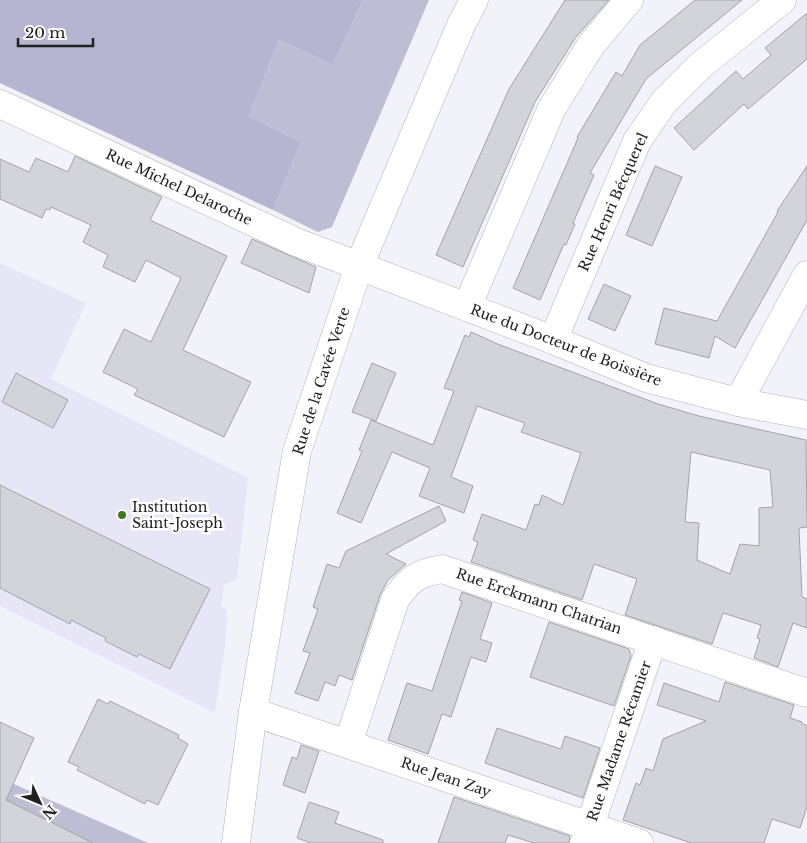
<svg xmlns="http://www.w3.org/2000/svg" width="807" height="843" font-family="'Libre Baskerville',serif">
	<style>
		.built { fill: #e7e6f6 }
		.green { fill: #bdbdd4 }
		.forest { fill: #b5b4d1 }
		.building { fill: #d3d3da; stroke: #a2a2a9; fill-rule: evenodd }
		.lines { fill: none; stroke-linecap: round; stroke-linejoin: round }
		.minor-casing { stroke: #b3b2ba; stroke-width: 29 }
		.minor { stroke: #fff; stroke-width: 28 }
		.poi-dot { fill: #3b7b19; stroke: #fff; stroke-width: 2 }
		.labels { text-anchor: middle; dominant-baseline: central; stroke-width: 5; stroke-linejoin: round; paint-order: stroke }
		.street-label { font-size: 14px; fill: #202023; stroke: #fff }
		.poi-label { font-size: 14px; fill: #202023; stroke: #fff; text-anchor: start }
	</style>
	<rect width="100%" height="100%" fill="#f2f2fa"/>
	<polygon class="built" points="0,263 86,303 51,379 248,478 237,579 224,585 221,605 227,611 225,647 215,713 0,606"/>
	<g class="green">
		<polygon points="363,0 429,0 332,227 318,232 273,210 301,142 249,116 279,40 333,65"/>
		<polygon points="0,778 148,843 0,843"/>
	</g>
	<polygon class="forest" points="0,0 363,0 333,65 279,40 249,116 301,142 273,210 0,83"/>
	<g class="building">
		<polygon points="565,0 609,0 576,37 535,102 463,267 436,255 509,89"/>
		<polygon points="695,0 742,0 646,79 590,173 594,175 573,223 575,224 566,245 564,244 540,300 513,288 578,138 577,137 616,72 622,76 640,45"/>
		<polygon points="807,13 807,59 748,109 744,104 694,150 674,128 736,71 743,79 771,55 765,48"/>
		<polygon points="75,156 162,197 150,220 227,256 183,350 251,382 224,437 134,395 138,389 103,372 124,329 151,342 181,278 146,260 135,282 103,267 108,255 83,242 91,225 51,207 50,210 46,209 42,218 0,199 0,159 29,172 36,158 68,172"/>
		<polygon points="655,166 682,177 652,246 626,235"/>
		<polygon points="807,166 807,220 735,348 715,336 709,358 655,344 664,308 717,321 778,212 777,211"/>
		<polygon points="252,239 316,267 309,293 241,263"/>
		<polygon points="604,284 631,296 615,331 588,319"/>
		<path d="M471,332L500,345L658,404L699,416L806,440L807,527L799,528L802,597L807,599V628L793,623L778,667L754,658L760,639L757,638L761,625L723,613L712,644L625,615L637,579L594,564L582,600L471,562L478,542L473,540L482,514L526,530L535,504L539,505L542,495L563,505L581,453L521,432L525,423L505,416L477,406L451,477L473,486L464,513L419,496L430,468L392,452L361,523L337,513L362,451L359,450L371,420L433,445L454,391L444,388L465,335L469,337ZM691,452L770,470L773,507L759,508V546L740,544L730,574L697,560L699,523L685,522Z"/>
		<polygon points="372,363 396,373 376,421 352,412"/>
		<polygon points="16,373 68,400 53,428 2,402"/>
		<polygon points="0,485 210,589 170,669 139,654 137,657 105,641 106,638 71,620 70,624 0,588"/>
		<polygon points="439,506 446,521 386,554 406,564 388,580 380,595 352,680 339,675 335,686 325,682 318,701 295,693 310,653 303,651 318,609 313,607 327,564 339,568 346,551"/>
		<polygon points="462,592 492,603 480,639 492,643 486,662 471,657 451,717 442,714 428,754 388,740 407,683 432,691 462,601 459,600"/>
		<polygon points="549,622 629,649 631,656 614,706 530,677"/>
		<polygon points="725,682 794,705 790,718 802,722 801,723 807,726 807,807 800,828 772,819 764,843 691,843 623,820 636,783 640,785 646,768 653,771 663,739 706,721 657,705 664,683 719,702"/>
		<polygon points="98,699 108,704 110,701 179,735 178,738 188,744 158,805 147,800 145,804 77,770 79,767 68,762"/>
		<polygon points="0,722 34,738 6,800 93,843 0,843"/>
		<polygon points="497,728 561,749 565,736 600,748 583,798 485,763"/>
		<polygon points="301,745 319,751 305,793 283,785 292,757 297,759"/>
		<polygon points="454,797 570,836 569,843 534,843 508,835 505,843 438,843"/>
		<polygon points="309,802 339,812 335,823 383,840 383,843 311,843 297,838"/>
	</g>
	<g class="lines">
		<defs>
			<g id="minor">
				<polyline points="0,104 296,242 553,340 646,378 738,402 807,415"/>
				<polyline points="467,307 551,110 591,45 629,0"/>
				<polyline points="553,340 637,141 664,102 700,66 782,0"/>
				<polyline points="738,402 807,275"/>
				<polyline points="253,712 639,843"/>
				<path d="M348,744L395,600C409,579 418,573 442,569L807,693"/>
				<polyline points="236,843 253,712 297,451 359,266 461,25 474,0"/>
				<polyline points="584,843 653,640"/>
			</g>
		</defs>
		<use href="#minor" class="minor-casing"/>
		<use href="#minor" class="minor"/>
	</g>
	<circle class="poi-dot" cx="122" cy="515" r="5"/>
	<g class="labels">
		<g class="street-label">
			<text transform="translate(179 187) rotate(25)">Rue Michel Delaroche</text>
			<text transform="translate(613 202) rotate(-66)">Rue Henri Bécquerel</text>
			<text transform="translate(566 345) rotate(21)">Rue du Docteur de Boissière</text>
			<text transform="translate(321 381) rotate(-72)">Rue de la Cavée Verte</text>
			<text transform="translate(539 601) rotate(19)">Rue Erckmann Chatrian</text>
			<text transform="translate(619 741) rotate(-71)">Rue Madame Récamier</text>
			<text transform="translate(446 777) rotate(19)">Rue Jean Zay</text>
		</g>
		<g class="poi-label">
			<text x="132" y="507">Institution<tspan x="132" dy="16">Saint-Joseph</tspan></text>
		</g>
	</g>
	<g transform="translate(40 803) rotate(134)" stroke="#ffffff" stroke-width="4" paint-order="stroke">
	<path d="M0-4L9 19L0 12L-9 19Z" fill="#202023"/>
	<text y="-8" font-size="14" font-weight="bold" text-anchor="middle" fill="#202023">N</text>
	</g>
	<path d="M18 38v8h75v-8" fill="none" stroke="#202023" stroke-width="2.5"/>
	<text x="25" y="38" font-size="15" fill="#202023" stroke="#ffffff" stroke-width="4" paint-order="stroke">20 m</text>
</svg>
